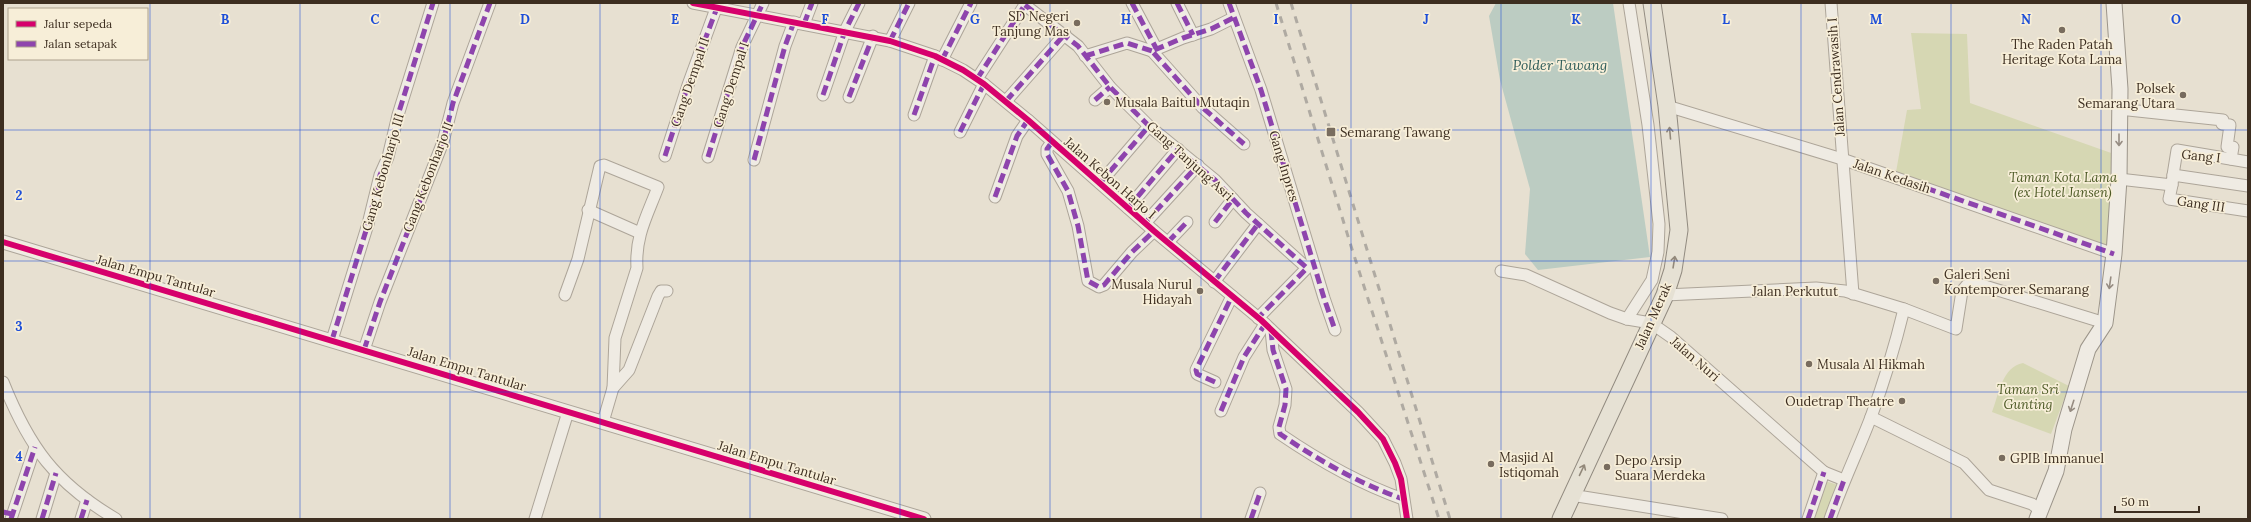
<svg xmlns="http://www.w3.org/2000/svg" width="2251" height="522" font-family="Lora,serif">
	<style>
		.green { fill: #d6d7b3 }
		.water { fill: #bcccc2 }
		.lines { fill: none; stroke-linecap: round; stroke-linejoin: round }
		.minor-casing { stroke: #ada599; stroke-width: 13 }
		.tertiary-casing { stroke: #ada599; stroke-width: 15 }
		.secondary-casing { stroke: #9c958a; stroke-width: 17 }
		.primary-casing { stroke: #928b80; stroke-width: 19 }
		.minor { stroke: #efebe3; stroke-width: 11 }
		.tertiary { stroke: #efebe3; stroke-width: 13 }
		.secondary { stroke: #efebe3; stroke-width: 15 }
		.primary { stroke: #e6e1d4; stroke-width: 17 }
		.rail { stroke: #afaaa2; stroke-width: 3; stroke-dasharray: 7 7; stroke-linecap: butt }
		.quiet { stroke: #8e44ad; stroke-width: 5; stroke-dasharray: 10 5; stroke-linecap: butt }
		.cycleway-casing { stroke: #f7eed8; stroke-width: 8 }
		.cycleway { stroke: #d6006c; stroke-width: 6 }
		.oneway { stroke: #92887a }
		.oneway2 { stroke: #968c82 }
		.grid { fill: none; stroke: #1d4ed8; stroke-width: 1; stroke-opacity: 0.55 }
		.poi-dot { fill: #786c5e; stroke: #f7eed8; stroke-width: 1.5 }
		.labels { text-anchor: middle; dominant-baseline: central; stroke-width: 3.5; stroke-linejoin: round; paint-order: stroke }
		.poi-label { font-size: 13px; fill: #3d2e20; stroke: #f7eed8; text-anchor: start }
		.street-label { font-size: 13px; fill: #3d2e20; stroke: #f7eed8 }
		.park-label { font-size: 13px; font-style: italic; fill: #4d5a26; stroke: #f7eed8 }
		.water-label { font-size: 14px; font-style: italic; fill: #2f5d5a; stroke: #f7eed8 }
		.grid-label { font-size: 13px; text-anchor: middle; font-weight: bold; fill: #1d4ed8; stroke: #f7eed8; stroke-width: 3.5; stroke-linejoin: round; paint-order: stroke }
	</style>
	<rect width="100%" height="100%" fill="#e7e0d1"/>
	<g class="green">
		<polygon points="1911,33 1967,34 1970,103 2114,154 2109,250 1896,172 1907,110 1921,109"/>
		<path d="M2023,363L2069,386L2051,434L1992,412C1999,394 2002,367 2023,363Z"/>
		<polygon points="1822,480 1838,485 1827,519 1809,519"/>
	</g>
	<polygon class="water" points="1496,3 1613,3 1650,257 1538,270 1525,254 1530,189 1500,80 1489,16"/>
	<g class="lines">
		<defs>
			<g id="minor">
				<polyline points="693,3 890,41 935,56 963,70 984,84 1028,120 1154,231 1261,320 1358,412 1383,439 1395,463 1401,479 1407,519"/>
				<polyline points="1132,3 1156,48"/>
				<polyline points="1177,3 1193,35"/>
				<polyline points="1229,3 1261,90 1324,298 1335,330"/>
				<polyline points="1831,3 1853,294"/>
				<polyline points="1025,5 1078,46 1110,87 1149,126 1215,180 1246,213 1307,268 1258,318"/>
				<polyline points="1233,18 1211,29 1183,38 1152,51 1202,107 1244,144"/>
				<polyline points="804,24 812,3"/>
				<polyline points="890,41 909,3"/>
				<polyline points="1085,56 1127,43 1152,51"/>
				<polyline points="942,60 971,3"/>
				<polyline points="977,79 1026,3"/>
				<polyline points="823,95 845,31 859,3"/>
				<polyline points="849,97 873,36"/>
				<polyline points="1095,100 1110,87"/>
				<polyline points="1006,101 1065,34"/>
				<polyline points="1667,106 1842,159 2114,254"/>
				<polyline points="2119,109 2223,120 2222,124 2230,125 2227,147 2233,147 2231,159"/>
				<polyline points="914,115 935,56"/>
				<polyline points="960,132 984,84"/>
				<polyline points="1052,142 1047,149 1047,154 1068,191 1078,226 1088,281 1099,287 1104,285 1132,252 1154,231"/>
				<polyline points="665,156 688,85 718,3"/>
				<polyline points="708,157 742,47 763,3"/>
				<polyline points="754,160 785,46 794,22"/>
				<polyline points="2173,175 2177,150 2248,162"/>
				<polyline points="2119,179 2172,185 2173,175 2248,186"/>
				<polyline points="1100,183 1149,126"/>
				<polyline points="2172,185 2169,199 2248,211"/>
				<polyline points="995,197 1017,136 1028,120"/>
				<polyline points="1128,208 1178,149"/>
				<polyline points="588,210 640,233"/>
				<polyline points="1215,222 1233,199"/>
				<polyline points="1145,223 1198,165"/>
				<polyline points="1168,242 1187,222"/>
				<polyline points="1501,271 1526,275 1610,313 1627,319 1651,323 1671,337 1824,472 1844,480"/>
				<polyline points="1214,282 1258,224"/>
				<path d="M565,295L578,259L600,166L604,165L658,187C647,216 635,236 637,268L615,338L613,388"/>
				<path d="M1665,295L1816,288L1845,291L1904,309C1895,346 1884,382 1871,417C1858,451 1842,484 1830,519"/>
				<polyline points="1904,309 1956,329 1962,291 1967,285 1975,283 2105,323"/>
				<polyline points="1627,319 1652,280 1658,252 1659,224 1648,125 1629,3"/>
				<path d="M1271,330L1273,350L1286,389L1285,405L1279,427L1280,434C1318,460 1360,484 1403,499"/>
				<polyline points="332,340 368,224 380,175 388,157 398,115 433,3"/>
				<polyline points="364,350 380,302 443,142 453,103 490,3"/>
				<path d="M3,382C29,447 55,483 116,519"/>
				<polyline points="1215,382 1197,374 1196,370 1232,296"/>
				<polyline points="1221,411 1244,357 1265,324"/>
				<polyline points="1871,417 1964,463 1989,490 2032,504 2040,510"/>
				<polyline points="603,422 613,388 629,370 658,296 661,291 667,291"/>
				<polyline points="1571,495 1722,519"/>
				<polyline points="11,519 35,447"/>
				<polyline points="42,519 56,473"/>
				<polyline points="81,519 87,500"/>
				<polyline points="535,519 568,412"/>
				<polyline points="1251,519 1260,493"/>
				<polyline points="1808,519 1824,472"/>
			</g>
			<polyline id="tertiary" points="3,242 924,519"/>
			<polyline id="secondary" points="2037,519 2056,471 2064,429 2088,349 2105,323 2114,254 2119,179 2120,89 2114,3"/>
			<polyline id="primary" points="1561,519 1665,295 1673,270 1679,230 1667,106 1652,3"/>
		</defs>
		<use href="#minor" class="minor-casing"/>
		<use href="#tertiary" class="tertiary-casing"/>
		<use href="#secondary" class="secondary-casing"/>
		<use href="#primary" class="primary-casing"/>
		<use href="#minor" class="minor"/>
		<use href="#tertiary" class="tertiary"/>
		<use href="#secondary" class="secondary"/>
		<use href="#primary" class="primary"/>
		<g class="rail">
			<polyline points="1276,3 1351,246 1439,519"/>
			<polyline points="1291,3 1450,519"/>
		</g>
		<g class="quiet">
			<polyline points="1132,3 1156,48"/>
			<polyline points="1177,3 1193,35"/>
			<polyline points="1229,3 1261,90 1324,298 1335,330"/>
			<polyline points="1025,5 1078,46 1110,87 1149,126 1215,180 1246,213 1307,268 1258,318"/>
			<polyline points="1233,18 1211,29 1183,38 1152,51 1202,107 1244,144"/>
			<polyline points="804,24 812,3"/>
			<polyline points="890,41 909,3"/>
			<polyline points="1085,56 1127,43 1152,51"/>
			<polyline points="942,60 971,3"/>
			<polyline points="977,79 1026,3"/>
			<polyline points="823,95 845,31 859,3"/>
			<polyline points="849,97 873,36"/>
			<polyline points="1095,100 1110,87"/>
			<polyline points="1006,101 1065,34"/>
			<polyline points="914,115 935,56"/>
			<polyline points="960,132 984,84"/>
			<polyline points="1052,142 1047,149 1047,154 1068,191 1078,226 1088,281 1099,287 1104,285 1132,252 1154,231"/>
			<polyline points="665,156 688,85 718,5"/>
			<polyline points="708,157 742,47 763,3"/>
			<polyline points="754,160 785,46 794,22"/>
			<polyline points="1100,183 1149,126"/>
			<polyline points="1926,188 2114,254"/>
			<polyline points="995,197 1017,136 1028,120"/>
			<polyline points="1128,208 1178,149"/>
			<polyline points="1215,222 1233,199"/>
			<polyline points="1145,223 1198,165"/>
			<polyline points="1168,242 1187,222"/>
			<polyline points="1214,282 1258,224"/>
			<path d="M1271,330L1273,350L1286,389L1285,405L1279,427L1280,434C1318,460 1360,484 1403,499"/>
			<polyline points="332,340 368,224 380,175 388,157 398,115 433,3"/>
			<polyline points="364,350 380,302 443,142 453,103 490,3"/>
			<polyline points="1215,382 1197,374 1196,370 1232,296"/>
			<polyline points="1221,411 1244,357 1265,324"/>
			<polyline points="3,512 12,514"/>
			<polyline points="11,519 35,447"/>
			<polyline points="42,519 56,473"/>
			<polyline points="81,519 87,500"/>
			<polyline points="1251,519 1260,493"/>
			<polyline points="1808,519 1824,472"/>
			<polyline points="1830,519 1844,480"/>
		</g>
		<defs>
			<g id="cycleway">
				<polyline points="693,3 890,41 935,56 963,70 984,84 1028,120 1154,231 1261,320 1358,412 1383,439 1395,463 1401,479 1407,519"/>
				<polyline points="3,242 924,519"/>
			</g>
		</defs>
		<use href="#cycleway" class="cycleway-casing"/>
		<use href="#cycleway" class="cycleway"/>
	</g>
	<defs><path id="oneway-shaft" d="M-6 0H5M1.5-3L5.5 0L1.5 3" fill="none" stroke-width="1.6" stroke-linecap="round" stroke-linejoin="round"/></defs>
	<g class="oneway">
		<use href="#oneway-shaft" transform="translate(1670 133) rotate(-95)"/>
		<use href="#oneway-shaft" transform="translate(1674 262) rotate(-81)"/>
		<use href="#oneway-shaft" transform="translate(1582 470) rotate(-65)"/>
	</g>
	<g class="oneway2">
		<use href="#oneway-shaft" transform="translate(2119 140) rotate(90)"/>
		<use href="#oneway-shaft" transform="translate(2110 283) rotate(98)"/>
		<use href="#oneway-shaft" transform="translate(2072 406) rotate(108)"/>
	</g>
	<path class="grid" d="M150,3V519M300,3V519M450,3V519M600,3V519M750,3V519M900,3V519M1050,3V519M1201,3V519M1351,3V519M1501,3V519M1651,3V519M1801,3V519M1951,3V519M2101,3V519M3,130H2248M3,261H2248M3,392H2248"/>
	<g class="poi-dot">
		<circle cx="1077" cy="23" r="4"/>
		<circle cx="2062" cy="30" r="4"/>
		<circle cx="2183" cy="95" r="4"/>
		<circle cx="1107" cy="102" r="4"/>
		<rect x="1326" y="127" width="10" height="10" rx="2"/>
		<circle cx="1936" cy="281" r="4"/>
		<circle cx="1200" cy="291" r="4"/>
		<circle cx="1809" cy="364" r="4"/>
		<circle cx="1902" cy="401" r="4"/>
		<circle cx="2002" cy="458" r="4"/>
		<circle cx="1491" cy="464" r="4"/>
		<circle cx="1607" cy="467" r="4"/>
	</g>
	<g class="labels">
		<g class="poi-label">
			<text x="1069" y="16" text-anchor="end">SD Negeri<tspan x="1069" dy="15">Tanjung Mas</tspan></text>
			<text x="2062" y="44" text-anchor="middle">The Raden Patah<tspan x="2062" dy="15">Heritage Kota Lama</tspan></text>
			<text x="2175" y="88" text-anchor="end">Polsek<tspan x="2175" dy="15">Semarang Utara</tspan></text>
			<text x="1115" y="102">Musala Baitul Mutaqin</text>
			<text x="1340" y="132">Semarang Tawang</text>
			<text x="1944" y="274">Galeri Seni<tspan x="1944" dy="15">Kontemporer Semarang</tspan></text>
			<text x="1192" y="284" text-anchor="end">Musala Nurul<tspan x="1192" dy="15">Hidayah</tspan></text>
			<text x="1817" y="364">Musala Al Hikmah</text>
			<text x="1894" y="401" text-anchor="end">Oudetrap Theatre</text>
			<text x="1499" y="457">Masjid Al<tspan x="1499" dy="15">Istiqomah</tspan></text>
			<text x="2010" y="458">GPIB Immanuel</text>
			<text x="1615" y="460">Depo Arsip<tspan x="1615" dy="15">Suara Merdeka</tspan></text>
		</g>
		<g class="street-label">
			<text transform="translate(1836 77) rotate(-94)">Jalan Cendrawasih I</text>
			<text transform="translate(690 82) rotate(-71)">Gang Dempal II</text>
			<text transform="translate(731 85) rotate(-72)">Gang Dempal I</text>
			<text transform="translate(2201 156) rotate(6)">Gang I</text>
			<text transform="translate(1190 161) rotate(42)">Gang Tanjung Asri</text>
			<text transform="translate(1284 166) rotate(73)">Gang Inpres</text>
			<text transform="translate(383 172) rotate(-74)">Gang Kebonharjo III</text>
			<text transform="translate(1892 176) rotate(19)">Jalan Kedasih</text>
			<text transform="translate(428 177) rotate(-69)">Gang Kebonharjo II</text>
			<text transform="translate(1110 178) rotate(41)">Jalan Kebon Harjo I</text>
			<text transform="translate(2201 204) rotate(8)">Gang III</text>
			<text transform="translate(156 276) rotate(16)">Jalan Empu Tantular</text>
			<text x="1795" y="291">Jalan Perkutut</text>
			<text transform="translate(1653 316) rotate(-66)">Jalan Merak</text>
			<text transform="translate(1695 359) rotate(41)">Jalan Nuri</text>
			<text transform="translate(467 369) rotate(17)">Jalan Empu Tantular</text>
			<text transform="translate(777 463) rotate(17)">Jalan Empu Tantular</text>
		</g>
		<g class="park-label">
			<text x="2063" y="177">Taman Kota Lama<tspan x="2063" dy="15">(ex Hotel Jansen)</tspan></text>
			<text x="2028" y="389">Taman Sri<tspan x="2028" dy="15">Gunting</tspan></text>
		</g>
		<g class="water-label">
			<text x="1560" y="65">Polder Tawang</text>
		</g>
	</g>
	<g class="grid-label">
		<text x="225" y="24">B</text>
		<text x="375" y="24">C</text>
		<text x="525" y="24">D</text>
		<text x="675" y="24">E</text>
		<text x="825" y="24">F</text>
		<text x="975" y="24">G</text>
		<text x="1126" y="24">H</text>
		<text x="1276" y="24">I</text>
		<text x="1426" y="24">J</text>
		<text x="1576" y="24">K</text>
		<text x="1726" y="24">L</text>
		<text x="1876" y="24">M</text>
		<text x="2026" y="24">N</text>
		<text x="2176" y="24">O</text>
		<text x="19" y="200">2</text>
		<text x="19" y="331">3</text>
		<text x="19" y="461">4</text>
	</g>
	<rect width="2251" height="522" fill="none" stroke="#3d2e20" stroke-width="8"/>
	<rect x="8" y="8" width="140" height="52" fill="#f7eed8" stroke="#ada18e"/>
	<rect x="16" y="21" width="20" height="6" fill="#d6006c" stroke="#ada18e"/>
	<text x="44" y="28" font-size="12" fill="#3d2e20">Jalur sepeda</text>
	<rect x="16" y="41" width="20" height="6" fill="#8e44ad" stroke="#ada18e"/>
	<text x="44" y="48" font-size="12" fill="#3d2e20">Jalan setapak</text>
	<path d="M2115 506v6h84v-6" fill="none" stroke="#3d2e20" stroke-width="2"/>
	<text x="2121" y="506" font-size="12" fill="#3d2e20" stroke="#f7eed8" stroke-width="3" paint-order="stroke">50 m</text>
</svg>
